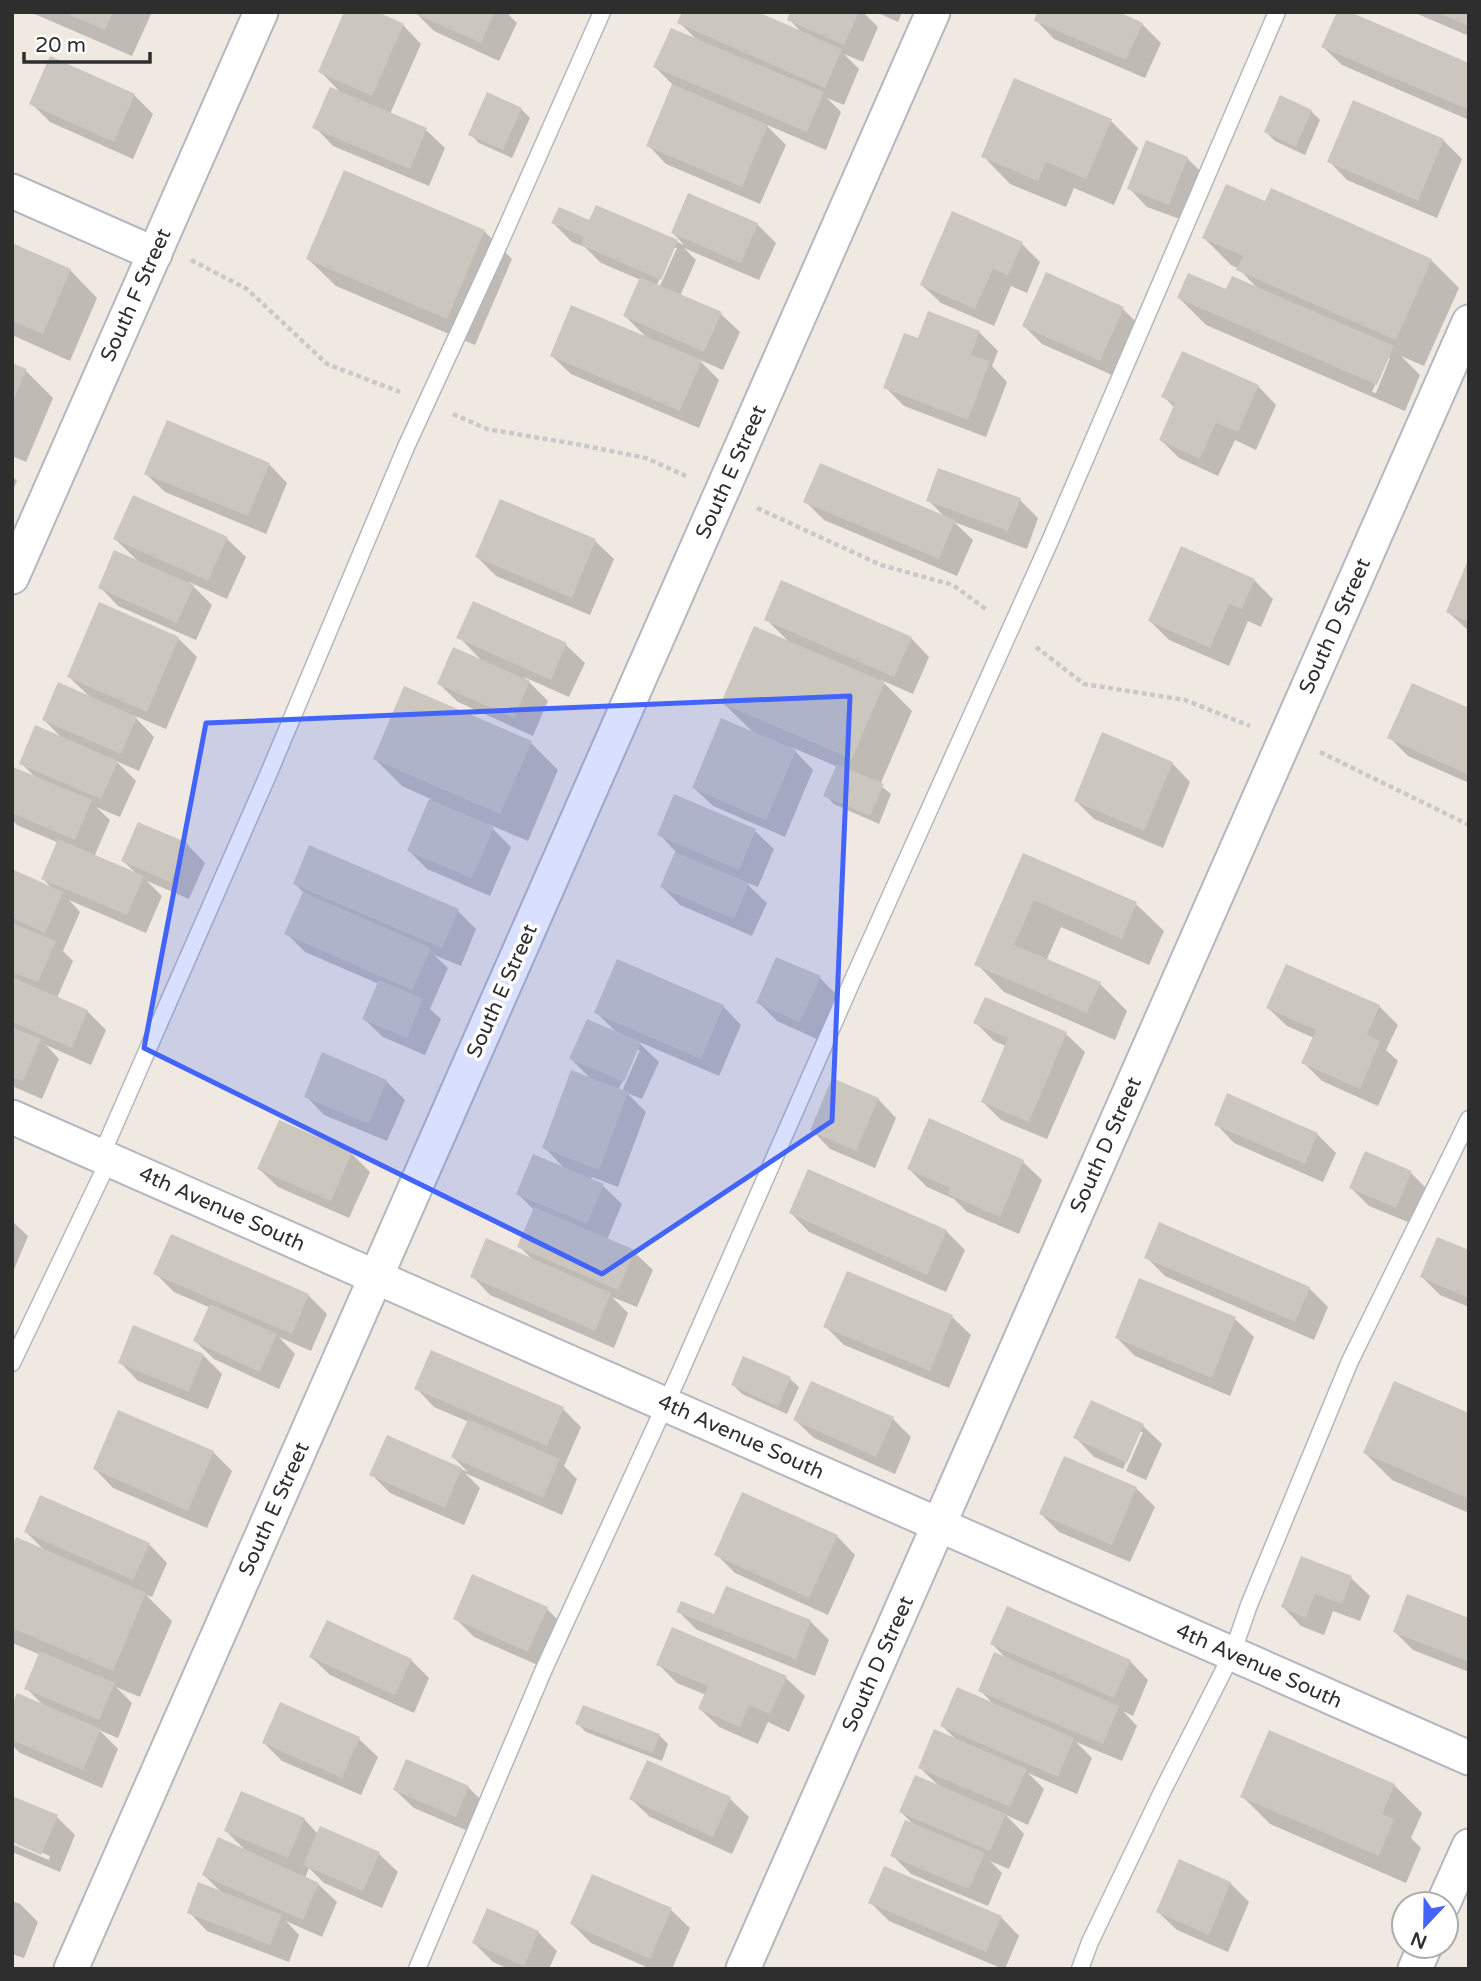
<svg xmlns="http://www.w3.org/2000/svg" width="1481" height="1981" font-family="'Varela Round',sans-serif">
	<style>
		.shadow { fill: #0003; fill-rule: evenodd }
		.building { fill: #cbc7bf }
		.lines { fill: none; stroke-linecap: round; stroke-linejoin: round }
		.service-casing { stroke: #b4b7c1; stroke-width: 19 }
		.minor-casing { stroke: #b4b7c1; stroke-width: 37 }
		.path { stroke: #c9c9c9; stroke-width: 4.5; stroke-dasharray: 5 3.5; stroke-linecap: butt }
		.service { stroke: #fff; stroke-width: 16 }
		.minor { stroke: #fff; stroke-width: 33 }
		.marked { fill: #4264fb; fill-opacity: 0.2; stroke: #4264fb; stroke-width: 5; stroke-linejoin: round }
		.labels { text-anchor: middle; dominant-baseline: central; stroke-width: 7; stroke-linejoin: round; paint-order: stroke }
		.street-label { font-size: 21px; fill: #2e2e2e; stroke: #fff }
	</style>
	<rect width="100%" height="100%" fill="#efe9e1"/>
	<g class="shadow">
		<polygon points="30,12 152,12 132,56"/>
		<polygon points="415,12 506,12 517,23 499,61 434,31"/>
		<polygon points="792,12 863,12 878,27 863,62 844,54 859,69 844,105 827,98 841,112 826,150 765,124 786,145 760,204 666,164 648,145 673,85 655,67 698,41 679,22 804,35 789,19"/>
		<polygon points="876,12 902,12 898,22"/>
		<polygon points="1413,12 1469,12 1469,36"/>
		<polygon points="1036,20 1142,24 1161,43 1145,78 1054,39"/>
		<polygon points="403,25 421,44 390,114 426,130 445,148 429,186 333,146 315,127 341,93 320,71"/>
		<polygon points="1323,47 1469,65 1469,120 1342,65"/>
		<polygon points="134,95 153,114 133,159 50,122 31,103"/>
		<polygon points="521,109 530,118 512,158 479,143 470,134"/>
		<polygon points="1311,111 1320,120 1305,155 1275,141 1266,132"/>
		<polygon points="1111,121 1138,148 1114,205 1074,188 1066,207 1010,184 983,156"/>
		<polygon points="1443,140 1462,159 1437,218 1347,180 1329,161"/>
		<polygon points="1187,158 1206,177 1188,222 1147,207 1129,188"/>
		<path d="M1266,203L1431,260L1459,288L1424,366L1401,356L1420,375L1405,411L1206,325L1179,298L1227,291L1258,289L1239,269L1231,265L1204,238ZM1387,358H1390L1376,393L1372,392Z"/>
		<path d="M597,207L684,245L673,233L757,224L776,243L759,280L684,248L696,260L680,296L721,314L740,332L723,370L698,359L719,380L699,428L571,374L552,356L648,339L625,316L641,280L601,263L585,247L572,242L553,223L590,222ZM673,248H677L659,288L656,287Z"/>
		<polygon points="484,231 512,259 475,345 336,286 308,259"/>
		<polygon points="1022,244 1040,262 1027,293 1011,286 994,326 941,303 922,285"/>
		<polygon points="12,245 70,270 97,298 70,361 12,335"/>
		<polygon points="1123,309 1141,327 1119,378 1042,344 1024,326"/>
		<polygon points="929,314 980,333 998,351 992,366 1007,382 986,437 904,406 885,387 919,340"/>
		<polygon points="12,365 26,371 53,398 26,462 12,456"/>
		<polygon points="1258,386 1276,405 1256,450 1235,440 1218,476 1179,458 1161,440 1175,408 1163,396"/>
		<polygon points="269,464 287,483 266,534 165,492 146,474"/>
		<polygon points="12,476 17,481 12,492"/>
		<polygon points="134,497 227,539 246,557 227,599 189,582 212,605 196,640 118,606 100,587 139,562 115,539"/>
		<polygon points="928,500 1020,500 1038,518 1027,549 954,522 973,540 957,576 824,520 805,501 946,518"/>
		<polygon points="501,501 595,541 614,559 590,615 496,576 477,557"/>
		<polygon points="1469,563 1469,631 1448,612"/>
		<polygon points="1254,580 1273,599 1261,627 1248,621 1229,666 1169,640 1150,621"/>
		<polygon points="474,603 566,645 585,663 569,697 524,677 548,701 533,736 458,702 439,684 483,662 459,637"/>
		<polygon points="766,619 911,638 929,657 913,694 881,680 912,711 880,785 891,794 879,824 834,804 825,795 838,767 791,747 813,770 785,837 713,806 694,788 755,734 723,703 790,643"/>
		<polygon points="178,638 197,657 166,729 133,715 154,737 139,771 116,761 136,781 120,817 96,807 110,820 94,857 138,875 123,861 187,844 205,863 189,899 147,881 162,896 146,933 69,900 80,912 63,951 73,961 57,998 87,1011 106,1030 91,1065 46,1045 59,1059 42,1099 12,1086 12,871 54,890 43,879 59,843 17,825 12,820 12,773 14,769 36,778 21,763 63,739 44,720 91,698 69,677"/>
		<polygon points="1469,710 1469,783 1408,756 1390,738"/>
		<polygon points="531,743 558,770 528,841 488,824 511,847 490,896 427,869 409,851 431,799 402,786 375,759"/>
		<polygon points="1172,763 1190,782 1163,848 1094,819 1076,801"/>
		<polygon points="755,831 774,849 758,887 745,882 767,903 752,936 680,905 662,887 676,852 659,834"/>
		<polygon points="1024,855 1136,904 1164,931 1149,965 1061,927 1046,961 1100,984 1127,1011 1115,1040 1004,992 977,964"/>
		<polygon points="295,884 458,911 476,929 461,966 434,955 448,968 430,1009 441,1019 425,1055 383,1037 364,1019 379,984 305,952 286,933 304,893"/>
		<polygon points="820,978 838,996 819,1040 777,1021 759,1003"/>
		<path d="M723,1006L741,1025L719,1076L637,1041L659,1062L642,1099L627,1093L646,1112L618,1187L592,1177L590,1180L603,1186L622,1204L607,1240L634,1252L653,1270L637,1307L612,1297L628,1313L614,1348L490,1295L472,1276L533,1260L519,1246L535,1211L518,1194L566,1170L544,1147L593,1081L571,1059L618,1034L596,1012ZM636,1050H640L622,1091L619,1089Z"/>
		<polygon points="1379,1006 1398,1025 1386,1050 1398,1061 1378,1106 1322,1081 1303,1062 1314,1038 1287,1026 1268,1008"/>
		<polygon points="975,1022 1066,1034 1085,1052 1047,1139 1001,1120 983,1102 1006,1046 994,1041"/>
		<polygon points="323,1054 386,1081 405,1100 387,1141 324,1115 306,1096"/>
		<polygon points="878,1099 896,1118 875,1168 830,1149 812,1130"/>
		<polygon points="1216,1124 1317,1134 1336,1153 1323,1182 1234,1143"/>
		<polygon points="351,1153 370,1172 349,1218 278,1187 259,1169"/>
		<polygon points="1023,1162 1042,1180 1019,1234 967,1212 954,1199 927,1187 909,1169"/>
		<polygon points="1411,1173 1429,1191 1415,1225 1369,1206 1351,1188"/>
		<polygon points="791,1213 946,1231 965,1250 946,1292 809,1232"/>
		<polygon points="12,1221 28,1236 13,1272 12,1272"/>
		<polygon points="1469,1252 1469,1307 1440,1295 1422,1277"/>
		<polygon points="1146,1257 1309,1288 1328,1307 1314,1340 1165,1276"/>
		<polygon points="848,1273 952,1317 971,1335 949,1388 844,1345 825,1326"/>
		<polygon points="156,1274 308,1295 327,1314 311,1351 279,1337 295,1354 279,1389 214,1359 195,1341 211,1308 174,1292"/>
		<polygon points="1235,1319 1254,1337 1230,1396 1135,1356 1117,1338"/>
		<polygon points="203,1355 222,1374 208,1409 138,1381 120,1362"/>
		<polygon points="790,1379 799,1387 787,1414 742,1394 733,1385"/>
		<polygon points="416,1388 563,1409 581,1427 564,1466 577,1479 562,1515 465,1473 480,1488 464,1525 390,1493 372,1475 388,1437 468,1472 453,1457 469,1422 434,1407"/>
		<polygon points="1469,1415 1469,1513 1392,1480 1365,1453"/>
		<polygon points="893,1419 911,1437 895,1474 814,1438 795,1420"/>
		<polygon points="1143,1426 1162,1444 1146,1480 1126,1471 1143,1432 1139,1432 1123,1469 1094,1457 1076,1438"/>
		<polygon points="213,1452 232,1471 207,1528 113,1488 95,1469"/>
		<polygon points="1136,1488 1155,1507 1130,1562 1059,1532 1041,1514"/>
		<polygon points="26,1532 149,1544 167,1563 152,1597 146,1595 172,1621 140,1697 116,1687 132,1703 118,1738 99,1730 118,1749 102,1788 20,1753 12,1745 12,1709 45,1707 26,1688 41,1655 12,1643 12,1550 46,1552"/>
		<polygon points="837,1536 855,1555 828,1615 735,1573 716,1554"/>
		<polygon points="1351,1578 1370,1596 1360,1621 1333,1611 1324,1635 1301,1626 1283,1607"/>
		<polygon points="547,1609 565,1627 547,1669 474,1637 455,1618"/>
		<polygon points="678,1611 715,1616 810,1621 829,1640 815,1676 697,1630"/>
		<polygon points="1469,1620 1469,1672 1413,1650 1395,1632"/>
		<polygon points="992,1644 1130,1661 1148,1680 1133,1716 1123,1711 1137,1726 1122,1761 1076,1742 1092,1758 1077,1794 1028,1773 1044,1789 1028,1825 1006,1815 1024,1834 1009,1869 990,1861 1002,1873 988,1906 911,1874 892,1855 914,1825 901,1812 939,1786 920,1768 959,1742 942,1726 995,1706 980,1690 1007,1659"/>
		<polygon points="311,1657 411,1660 429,1678 414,1713 330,1675"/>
		<polygon points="658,1664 786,1678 805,1696 789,1732 768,1722 758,1744 719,1727 700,1709 706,1695 677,1683"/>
		<polygon points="281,1705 359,1739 378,1757 361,1795 282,1761 264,1743"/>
		<polygon points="577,1723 659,1735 668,1744 662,1761 586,1732"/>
		<polygon points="648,1762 730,1799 749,1817 732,1854 650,1817 631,1799"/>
		<polygon points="1394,1785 1422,1813 1411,1838 1421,1848 1406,1883 1270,1824 1242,1796"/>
		<polygon points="468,1787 487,1806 475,1834 414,1808 395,1790"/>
		<polygon points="57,1817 75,1835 60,1872 12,1852 12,1844 49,1860 50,1856 12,1840"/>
		<polygon points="304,1819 318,1834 379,1854 398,1872 382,1908 324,1883 309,1868 305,1878 318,1884 337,1902 322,1937 286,1921 299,1935 289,1962 207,1931 189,1912 223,1894 204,1875 247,1852 226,1831"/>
		<polygon points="1180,1862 1230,1883 1249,1902 1228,1952 1177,1930 1158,1912"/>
		<polygon points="593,1876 671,1910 690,1928 672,1969 651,1969 591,1943 572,1924"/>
		<polygon points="12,1901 20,1904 38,1922 24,1958 12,1954"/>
		<polygon points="870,1902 1001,1917 1019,1936 1005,1969 1003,1969 889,1921"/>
		<polygon points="538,1932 557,1951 549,1969 509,1969 493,1962 474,1943"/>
	</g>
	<g class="building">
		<polygon points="63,12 113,12 105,30"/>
		<polygon points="344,12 378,12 404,24 372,96 318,72"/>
		<polygon points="411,12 495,12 481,43"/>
		<polygon points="682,12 758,12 842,49 825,88 677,23"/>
		<polygon points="790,12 859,12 844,45 787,20"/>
		<polygon points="1037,12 1119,12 1143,23 1126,60 1034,21"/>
		<polygon points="1337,12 1350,12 1469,63 1469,110 1321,47"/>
		<polygon points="1436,12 1469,12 1469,26"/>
		<polygon points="671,28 824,92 807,132 653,67"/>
		<polygon points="50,56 135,94 114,142 29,104"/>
		<polygon points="1014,78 1112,119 1086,179 1046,162 1038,181 981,157"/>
		<polygon points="672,84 768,125 742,187 646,146"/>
		<polygon points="330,87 427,128 410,169 312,128"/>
		<polygon points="487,92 522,108 503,150 468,135"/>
		<polygon points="1280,95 1312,110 1296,147 1264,132"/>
		<polygon points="1353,100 1444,139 1418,201 1327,162"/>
		<polygon points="1146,140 1188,157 1169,205 1127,189"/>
		<polygon points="344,170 485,230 447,319 306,259"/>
		<polygon points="1226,184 1265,201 1271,188 1432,259 1396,340 1236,270 1243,256 1202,238"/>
		<polygon points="688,193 758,223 741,263 671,233"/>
		<polygon points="596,205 678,240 661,280 581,245 584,237 551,223 559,207 589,220"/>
		<polygon points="952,211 1023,242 1008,276 993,269 975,309 920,285"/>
		<polygon points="12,243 71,269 43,334 12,321"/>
		<polygon points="1046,272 1124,307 1100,361 1022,326"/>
		<polygon points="1188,273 1226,289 1232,276 1394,346 1377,385 1177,298"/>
		<polygon points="640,277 722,312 704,352 623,316"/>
		<polygon points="571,305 702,360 680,411 550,356"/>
		<polygon points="928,311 980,331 971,355 990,361 968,420 883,388 904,333 918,338"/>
		<polygon points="1182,351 1259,385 1238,432 1216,423 1200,459 1159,440 1175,403 1161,397"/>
		<polygon points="12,363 27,369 12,403"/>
		<polygon points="167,420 270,463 248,516 144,474"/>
		<polygon points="820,463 955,520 939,559 803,502"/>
		<polygon points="938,468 1021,498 1008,531 926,501"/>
		<polygon points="133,495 228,537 208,581 113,539"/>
		<polygon points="500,499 596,539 572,598 475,557"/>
		<polygon points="1181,546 1255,579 1242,609 1229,604 1210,648 1148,621"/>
		<polygon points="114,550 194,585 177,623 98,588"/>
		<polygon points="1469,558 1469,622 1446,612"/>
		<polygon points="781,580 912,637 894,677 764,620"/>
		<polygon points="473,601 567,643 551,680 456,638"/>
		<polygon points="99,602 179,637 147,712 67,677"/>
		<polygon points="754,626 885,682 852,759 721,703"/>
		<polygon points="453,647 530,681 514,718 437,684"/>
		<polygon points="58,682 137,717 121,754 42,720"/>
		<polygon points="1412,683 1469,708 1467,774 1387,738"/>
		<polygon points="404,686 532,741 500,814 373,759"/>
		<polygon points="721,718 796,750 766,820 692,788"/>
		<polygon points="35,725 118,761 101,799 19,764"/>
		<polygon points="1102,732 1173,762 1144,831 1074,801"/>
		<polygon points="837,764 884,784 870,816 823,796"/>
		<polygon points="13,767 92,800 75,840 12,813"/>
		<polygon points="674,794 756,829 739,870 657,835"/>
		<polygon points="429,799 494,827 472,878 407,851"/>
		<polygon points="138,822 188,843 170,882 121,861"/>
		<polygon points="58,839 144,876 127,915 41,879"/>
		<polygon points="309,845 459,909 442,948 293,884"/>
		<polygon points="675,852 749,883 734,919 660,887"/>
		<polygon points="1023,853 1137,902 1122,939 1034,900 1014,945 1101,982 1087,1013 974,965"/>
		<polygon points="12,869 63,892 45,933 12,918"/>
		<polygon points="303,892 431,948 412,990 284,934"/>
		<polygon points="12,923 56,941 38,982 12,972"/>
		<polygon points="776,957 821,976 800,1022 756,1003"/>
		<polygon points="617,959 724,1005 701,1059 594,1013"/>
		<polygon points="1286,964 1380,1005 1367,1035 1380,1041 1360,1089 1301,1063 1316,1030 1266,1008"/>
		<polygon points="12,977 88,1010 72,1048 12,1022"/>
		<polygon points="379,980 423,999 407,1038 362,1019"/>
		<polygon points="985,997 1067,1032 1029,1122 981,1102 1008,1038 973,1023"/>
		<polygon points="587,1019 641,1042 624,1082 569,1059"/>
		<polygon points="12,1027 41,1039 23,1081 12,1077"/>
		<polygon points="322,1052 387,1080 369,1124 304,1097"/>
		<polygon points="571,1070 628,1092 599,1170 542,1148"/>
		<polygon points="832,1078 879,1098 856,1151 810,1131"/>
		<polygon points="1227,1093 1318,1133 1305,1164 1214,1125"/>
		<polygon points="929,1118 1024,1160 1000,1217 947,1194 950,1188 907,1169"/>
		<polygon points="279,1120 352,1152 331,1201 257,1169"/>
		<polygon points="1365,1151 1412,1171 1396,1208 1349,1188"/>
		<polygon points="533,1154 604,1184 587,1224 516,1194"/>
		<polygon points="808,1169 947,1230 927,1275 789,1213"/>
		<polygon points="534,1207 635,1250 618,1290 517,1247"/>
		<polygon points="1159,1222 1310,1287 1295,1322 1144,1258"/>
		<polygon points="171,1234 309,1294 292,1334 153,1274"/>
		<polygon points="1437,1237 1469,1250 1469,1298 1420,1277"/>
		<polygon points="486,1238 611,1293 595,1331 470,1277"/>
		<polygon points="847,1271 953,1315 930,1371 823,1327"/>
		<polygon points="1139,1278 1236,1317 1212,1378 1115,1338"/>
		<polygon points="210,1304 277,1334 260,1372 193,1341"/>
		<polygon points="133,1325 204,1354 189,1392 118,1363"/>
		<polygon points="431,1350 564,1407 547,1446 414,1389"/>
		<polygon points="743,1356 791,1377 778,1407 731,1385"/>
		<polygon points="811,1381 894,1417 876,1457 793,1420"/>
		<polygon points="1394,1381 1469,1413 1469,1499 1363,1453"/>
		<polygon points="1091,1400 1144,1424 1127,1463 1073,1438"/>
		<polygon points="118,1410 214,1451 188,1511 93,1469"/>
		<polygon points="468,1419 560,1459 543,1498 451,1457"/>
		<polygon points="387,1435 462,1468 445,1508 369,1475"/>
		<polygon points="1064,1456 1137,1487 1112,1545 1039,1514"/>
		<polygon points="742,1492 838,1535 809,1598 714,1555"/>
		<polygon points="40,1495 150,1543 133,1580 24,1532"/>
		<polygon points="16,1537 146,1593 113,1671 12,1628 12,1546"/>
		<polygon points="1301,1556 1352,1576 1342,1604 1315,1594 1306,1618 1281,1607"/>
		<polygon points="472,1574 548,1607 528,1652 453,1619"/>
		<polygon points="726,1586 811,1620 796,1659 676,1612 681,1601 714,1614"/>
		<polygon points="1407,1594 1469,1618 1469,1662 1393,1632"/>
		<polygon points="1007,1606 1131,1660 1114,1698 990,1644"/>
		<polygon points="327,1620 412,1659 395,1695 309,1657"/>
		<polygon points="672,1627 787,1676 770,1714 749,1705 740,1727 698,1709 708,1686 656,1665"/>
		<polygon points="40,1651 115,1683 99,1720 24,1689"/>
		<polygon points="994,1652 1119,1706 1103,1744 978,1691"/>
		<polygon points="957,1687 1074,1738 1058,1777 940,1726"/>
		<polygon points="17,1693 101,1729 83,1770 12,1740 12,1705"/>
		<polygon points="280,1702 360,1737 342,1778 262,1743"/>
		<polygon points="583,1705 660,1734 653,1753 575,1724"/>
		<polygon points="934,1729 1027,1769 1010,1807 918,1768"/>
		<polygon points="1269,1730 1395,1784 1382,1814 1394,1819 1379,1856 1240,1797"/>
		<polygon points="406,1759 469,1786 456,1817 393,1790"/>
		<polygon points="647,1760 731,1797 713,1837 629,1799"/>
		<polygon points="915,1775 1006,1814 990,1851 899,1812"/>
		<polygon points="241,1791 305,1818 288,1858 224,1831"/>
		<polygon points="12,1796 58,1815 41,1855 12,1842"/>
		<polygon points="905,1820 985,1853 969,1889 890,1856"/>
		<polygon points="320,1826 380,1852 363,1891 303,1865"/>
		<polygon points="218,1837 319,1883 303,1920 202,1875"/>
		<polygon points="1179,1859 1231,1882 1209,1935 1156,1912"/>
		<polygon points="884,1866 1002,1916 986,1952 868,1903"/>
		<polygon points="592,1874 672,1908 650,1959 570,1924"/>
		<polygon points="198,1882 282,1915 270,1945 187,1913"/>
		<polygon points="487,1908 539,1931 524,1966 472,1943"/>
	</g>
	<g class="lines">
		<defs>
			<g id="service">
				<polyline points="101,1156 268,775 406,447 493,258 602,12"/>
				<polyline points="12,1363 109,1160"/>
				<polyline points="417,1969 544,1669 678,1377 850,986 1050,541 1277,12"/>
				<polyline points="1080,1969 1090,1942 1162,1792 1232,1654 1249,1605 1350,1361 1469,1119"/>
			</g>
			<g id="minor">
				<polyline points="12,191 155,254"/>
				<polyline points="12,577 261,12"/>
				<polyline points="12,1117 1469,1758"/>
				<polyline points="1443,1904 1469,1846"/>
				<polyline points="71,1969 933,12"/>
				<polyline points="743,1969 1469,322"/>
				<polyline points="1415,1969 1425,1946"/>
			</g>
		</defs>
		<use href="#service" class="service-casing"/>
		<use href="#minor" class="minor-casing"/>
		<g class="path">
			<polyline points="191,260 247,289 327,364 400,392"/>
			<polyline points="453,414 487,429 581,445 646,458 686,476"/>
			<polyline points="757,508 881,565 953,585 987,610"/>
			<polyline points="1036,647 1084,684 1185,700 1250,726"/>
			<polyline points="1320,752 1469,825"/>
		</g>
		<use href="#service" class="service"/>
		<use href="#minor" class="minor"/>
	</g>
	<path class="marked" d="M850,696L832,1121L602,1274L144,1048L206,723Z"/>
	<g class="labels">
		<g class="street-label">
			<text transform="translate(136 295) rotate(-66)">South F Street</text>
			<text transform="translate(731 472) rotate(-66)">South E Street</text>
			<text transform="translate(1335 626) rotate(-66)">South D Street</text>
			<text transform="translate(502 991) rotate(-66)">South E Street</text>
			<text transform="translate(1106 1145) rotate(-66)">South D Street</text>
			<text transform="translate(222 1209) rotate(24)">4th Avenue South</text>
			<text transform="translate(741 1437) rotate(24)">4th Avenue South</text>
			<text transform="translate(274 1509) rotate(-66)">South E Street</text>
			<text transform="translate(878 1664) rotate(-66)">South D Street</text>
			<text transform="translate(1259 1666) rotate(24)">4th Avenue South</text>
		</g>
	</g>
	<rect width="1481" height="1981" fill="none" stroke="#2e2e2e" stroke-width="28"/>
	<g transform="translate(1425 1925) rotate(202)"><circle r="33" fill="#ffffff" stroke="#ababab" stroke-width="2"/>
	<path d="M0-5L12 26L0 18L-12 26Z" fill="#4264fb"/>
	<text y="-10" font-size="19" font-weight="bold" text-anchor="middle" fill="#2e2e2e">N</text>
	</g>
	<path d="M24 52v10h126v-10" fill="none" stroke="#2e2e2e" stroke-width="3.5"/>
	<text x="35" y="52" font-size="21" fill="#2e2e2e" stroke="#ffffff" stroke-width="5" paint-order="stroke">20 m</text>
</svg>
